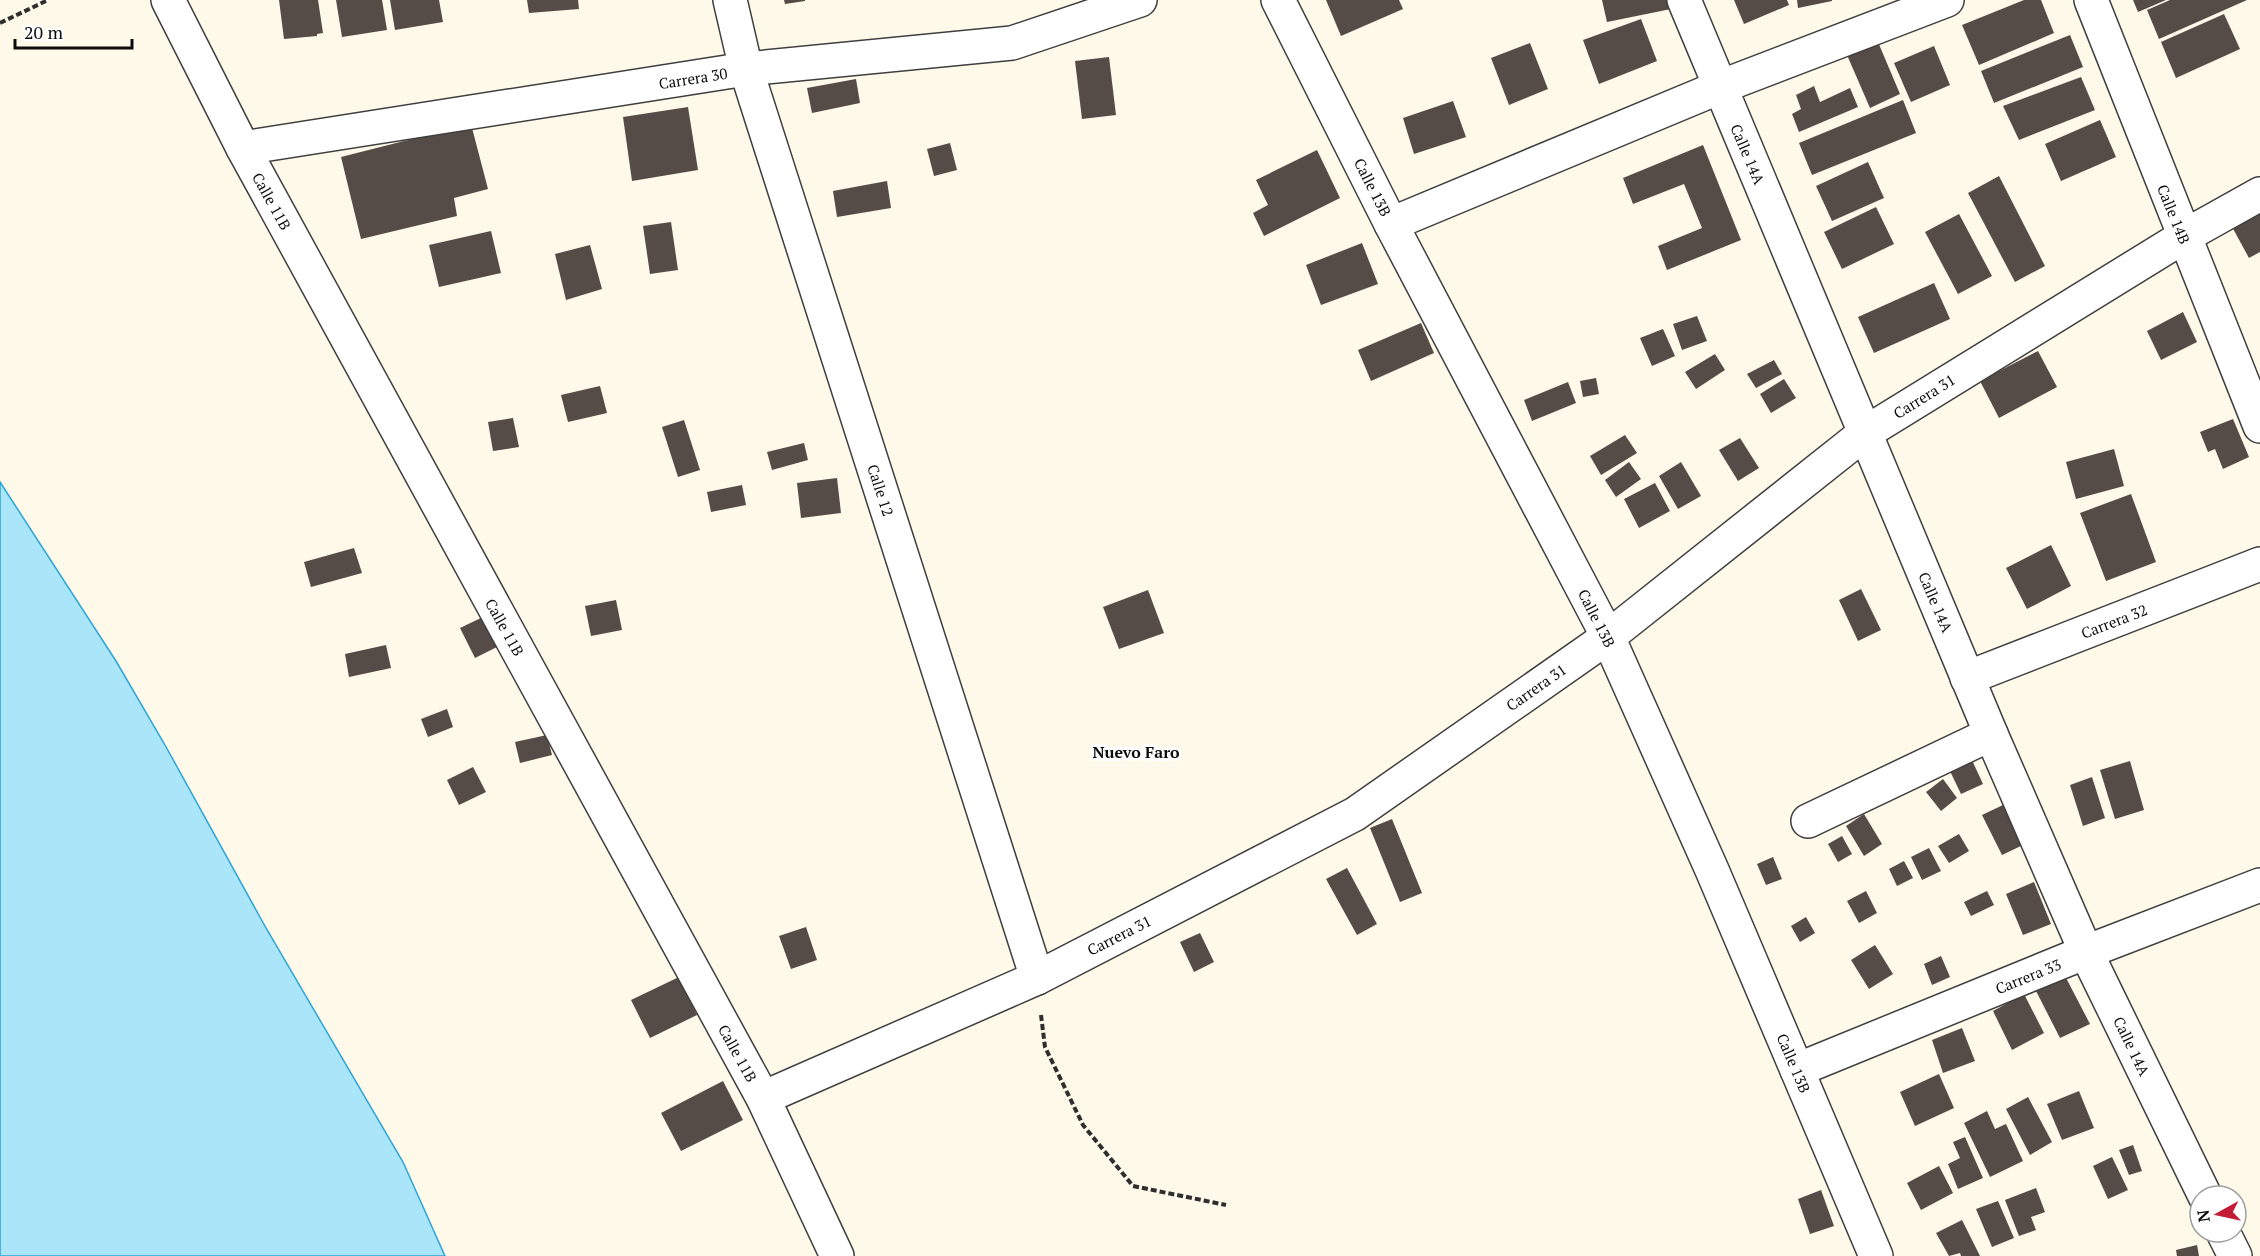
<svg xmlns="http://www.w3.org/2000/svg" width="2260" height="1256" font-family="'PT Serif',serif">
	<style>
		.water { fill: #abe5fa; stroke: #2da5d6; stroke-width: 1.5 }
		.building { fill: #554b47 }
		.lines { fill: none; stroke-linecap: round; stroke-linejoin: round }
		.minor-casing { stroke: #3f3f3f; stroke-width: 36 }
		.path { stroke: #2e2e2e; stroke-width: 4; stroke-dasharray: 6 3; stroke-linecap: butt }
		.minor { stroke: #fff; stroke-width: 33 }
		.labels { text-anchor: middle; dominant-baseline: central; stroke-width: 6; stroke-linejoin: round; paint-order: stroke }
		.street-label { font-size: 15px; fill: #0c0c0c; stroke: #fff }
		.neighbourhood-label { font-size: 16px; font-weight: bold; fill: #0c0c0c; stroke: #fff }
	</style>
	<rect width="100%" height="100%" fill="#fff9ea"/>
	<polygon class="water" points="0,482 116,661 165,745 266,928 403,1162 445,1256 0,1256"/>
	<g class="building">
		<polygon points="279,0 318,0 323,33 317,34 317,36 284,39"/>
		<polygon points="336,0 382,0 387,30 342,37"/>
		<polygon points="390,0 439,0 443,22 395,30"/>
		<polygon points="527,0 578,0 579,9 529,13"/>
		<polygon points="784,0 805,0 805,1 785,4"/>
		<polygon points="1326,0 1399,0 1403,9 1341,36"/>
		<polygon points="1602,0 1669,0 1671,9 1607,22"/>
		<polygon points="1734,0 1787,0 1789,5 1744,24"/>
		<polygon points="1797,0 1832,0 1832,1 1798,8"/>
		<polygon points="2024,0 2041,0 2054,33 1979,65 1962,25"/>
		<polygon points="2133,0 2166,0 2138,12"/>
		<polygon points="2170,0 2247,0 2159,39 2147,10"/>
		<polygon points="2224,14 2240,49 2176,78 2161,42"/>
		<polygon points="1641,19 1657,61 1599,84 1583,40"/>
		<polygon points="2070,35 2083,67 1994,103 1981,71"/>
		<polygon points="1878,42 1900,94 1870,108 1847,55"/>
		<polygon points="1530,43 1548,89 1509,105 1491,58"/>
		<polygon points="1934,46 1950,85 1911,102 1894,63"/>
		<polygon points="1109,57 1116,115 1082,119 1075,61"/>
		<polygon points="2081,77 2095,110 2019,140 2003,106"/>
		<polygon points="856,79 860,103 812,113 807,88"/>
		<polygon points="1814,86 1820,102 1850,88 1858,107 1799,132 1792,114 1801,109 1796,95"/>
		<polygon points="1903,100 1916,133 1812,175 1799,143"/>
		<polygon points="1453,101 1466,137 1414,154 1403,118"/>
		<polygon points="688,107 698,170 632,181 623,117"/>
		<polygon points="2100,120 2116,157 2061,181 2045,144"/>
		<polygon points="471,124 488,189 454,198 457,216 361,239 341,157"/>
		<polygon points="950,143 957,170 934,176 927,149"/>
		<polygon points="1703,145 1741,240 1667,270 1658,246 1702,228 1684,184 1633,204 1623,178"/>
		<polygon points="1317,150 1340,198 1264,236 1253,213 1268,205 1256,180"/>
		<polygon points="1868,162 1884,198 1832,221 1816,186"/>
		<polygon points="1999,176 2045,266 2015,282 1968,193"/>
		<polygon points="887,181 891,208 837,217 833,191"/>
		<polygon points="1876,207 1894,244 1842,269 1824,232"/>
		<polygon points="2260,210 2260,252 2249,258 2231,225"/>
		<polygon points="1959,214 1992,276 1958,294 1925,232"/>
		<polygon points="671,222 678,270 650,274 643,226"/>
		<polygon points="491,231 501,273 439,287 429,245"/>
		<polygon points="1362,243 1378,284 1321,305 1306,265"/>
		<polygon points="590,245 602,289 566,300 555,254"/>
		<polygon points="1934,283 1950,319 1874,353 1858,317"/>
		<polygon points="2183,312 2197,342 2161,360 2147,331"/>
		<polygon points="1697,316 1707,341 1682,350 1673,324"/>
		<polygon points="1421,323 1434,353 1371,381 1358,350"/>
		<polygon points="1663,329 1675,356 1652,366 1640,338"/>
		<polygon points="2038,351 2057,387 1999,418 1980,381"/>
		<polygon points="1715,354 1725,370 1696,389 1685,372"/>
		<polygon points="1774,360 1782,374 1756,388 1747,374"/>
		<polygon points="1596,378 1599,394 1583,397 1580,381"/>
		<polygon points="1784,379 1796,398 1771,413 1760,394"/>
		<polygon points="1568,382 1576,403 1532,421 1524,400"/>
		<polygon points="600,386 607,413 568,422 561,395"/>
		<polygon points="513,418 519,447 493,451 488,422"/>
		<polygon points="2233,419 2249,457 2223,469 2215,449 2208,452 2200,432"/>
		<polygon points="684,420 700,470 678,477 662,427"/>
		<polygon points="1625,435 1637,453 1601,475 1590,456"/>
		<polygon points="1740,438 1759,468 1738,481 1719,450"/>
		<polygon points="804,443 808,460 772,470 767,452"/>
		<polygon points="2114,449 2124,486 2076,499 2066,462"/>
		<polygon points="1629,462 1641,479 1616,497 1605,480"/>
		<polygon points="1681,462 1701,496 1678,509 1659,476"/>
		<polygon points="837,478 841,513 801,518 797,483"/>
		<polygon points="1655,483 1670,511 1639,528 1624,499"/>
		<polygon points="742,485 746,505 711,512 707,492"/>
		<polygon points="2131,494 2156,562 2106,581 2080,513"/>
		<polygon points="2051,545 2071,586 2027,609 2006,568"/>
		<polygon points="354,548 362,573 311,587 304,562"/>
		<polygon points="1861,589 1881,630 1858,641 1839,600"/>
		<polygon points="1148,590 1164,633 1119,649 1103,607"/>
		<polygon points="616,600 622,630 591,636 585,606"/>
		<polygon points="485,616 499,646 475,658 460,628"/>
		<polygon points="386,645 391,668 349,677 345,654"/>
		<polygon points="447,709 453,727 428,737 421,719"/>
		<polygon points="547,735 552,755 520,763 515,742"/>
		<polygon points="1971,758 1983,784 1961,794 1949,769"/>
		<polygon points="2130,761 2144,810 2115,819 2100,770"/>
		<polygon points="473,767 486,792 459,805 447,780"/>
		<polygon points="2092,777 2105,818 2083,826 2070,785"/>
		<polygon points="1943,779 1957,798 1941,811 1926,792"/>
		<polygon points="2003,805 2023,845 2002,855 1982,815"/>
		<polygon points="1864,814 1882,844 1864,856 1846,826"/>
		<polygon points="1392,819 1422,893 1400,902 1370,828"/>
		<polygon points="1959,834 1969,851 1949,863 1938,846"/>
		<polygon points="1842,836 1852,854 1838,862 1828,844"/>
		<polygon points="1929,848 1941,871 1922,880 1911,857"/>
		<polygon points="1773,857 1782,879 1766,885 1757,864"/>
		<polygon points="1904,861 1913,878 1897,886 1889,869"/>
		<polygon points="1347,868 1377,924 1357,935 1326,879"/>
		<polygon points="2034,882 2051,924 2023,935 2006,894"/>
		<polygon points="1866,891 1877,913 1859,923 1847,901"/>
		<polygon points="1987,891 1994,905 1971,916 1964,902"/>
		<polygon points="1806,917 1815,933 1800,942 1791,926"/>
		<polygon points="806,927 817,960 791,969 779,936"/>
		<polygon points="1200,933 1214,962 1194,972 1180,942"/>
		<polygon points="1875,945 1893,974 1869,989 1851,960"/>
		<polygon points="1941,956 1950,977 1932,985 1924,964"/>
		<polygon points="2064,974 2090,1024 2060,1038 2035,989"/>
		<polygon points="679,977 697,1015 650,1038 631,1000"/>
		<polygon points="2024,994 2044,1033 2012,1050 1993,1011"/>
		<polygon points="1962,1028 1975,1061 1943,1073 1932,1040"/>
		<polygon points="1939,1074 1954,1108 1915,1126 1900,1092"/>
		<polygon points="723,1081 743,1120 681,1151 661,1113"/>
		<polygon points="2079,1091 2094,1128 2062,1140 2047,1104"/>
		<polygon points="2028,1097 2052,1142 2030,1155 2006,1109"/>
		<polygon points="1987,1111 1995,1129 2006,1124 2023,1161 1990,1177 1964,1123"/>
		<polygon points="1965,1137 1983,1178 1958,1189 1948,1164 1960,1158 1953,1142"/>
		<polygon points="2133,1145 2142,1171 2129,1175 2119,1150"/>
		<polygon points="2112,1157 2128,1190 2108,1199 2093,1166"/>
		<polygon points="1939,1166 1953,1193 1921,1210 1907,1183"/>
		<polygon points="2036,1188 2045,1212 2031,1217 2036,1230 2019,1236 2005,1200"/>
		<polygon points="1821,1190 1834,1226 1810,1234 1798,1199"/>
		<polygon points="1998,1201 2014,1238 1992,1247 1976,1209"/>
		<polygon points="1962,1220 1980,1256 1961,1256 1960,1253 1949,1256 1936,1233"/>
		<polygon points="2197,1245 2199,1256 2177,1256 2176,1250"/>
	</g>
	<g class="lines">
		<defs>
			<g id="minor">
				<polyline points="168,0 243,148 763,1098 837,1256"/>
				<polyline points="730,0 746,69 1037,978"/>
				<polyline points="1278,0 1391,224 1608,637 1712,870 1876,1256"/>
				<polyline points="1684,0 1991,734 2086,952 2205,1196"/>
				<polyline points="2091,0 2260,426"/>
				<polyline points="243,148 746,69 1012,43 1140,0"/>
				<polyline points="1391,224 1720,87 1947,0"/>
				<polyline points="1967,678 2260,564"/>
				<polyline points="1808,821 1991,734"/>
				<polyline points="1797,1070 2086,952 2260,885"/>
				<polyline points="763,1098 1037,978 1355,814 1608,637 1865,433 2183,237 2260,194"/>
				<polyline points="2223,1232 2235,1256"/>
			</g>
		</defs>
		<use href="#minor" class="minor-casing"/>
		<g class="path">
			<polyline points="0,23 48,0"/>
			<polyline points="1041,1015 1045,1047 1083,1125 1133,1186 1226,1205"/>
		</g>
		<use href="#minor" class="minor"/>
	</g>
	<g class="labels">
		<g class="street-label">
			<text transform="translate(693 78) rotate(-9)">Carrera 30</text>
			<text transform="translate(1748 154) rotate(67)">Calle 14A</text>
			<text transform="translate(1373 187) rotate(63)">Calle 13B</text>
			<text transform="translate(272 201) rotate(61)">Calle 11B</text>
			<text transform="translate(2174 214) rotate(68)">Calle 14B</text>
			<text transform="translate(1924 396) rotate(-32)">Carrera 31</text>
			<text transform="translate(881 490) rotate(72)">Calle 12</text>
			<text transform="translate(1936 602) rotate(67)">Calle 14A</text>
			<text transform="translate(1597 618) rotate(63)">Calle 13B</text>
			<text transform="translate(2114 621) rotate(-21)">Carrera 32</text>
			<text transform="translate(505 627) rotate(61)">Calle 11B</text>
			<text transform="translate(1536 687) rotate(-35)">Carrera 31</text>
			<text transform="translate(1119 935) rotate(-27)">Carrera 31</text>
			<text transform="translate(2028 976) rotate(-22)">Carrera 33</text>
			<text transform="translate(2132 1046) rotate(64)">Calle 14A</text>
			<text transform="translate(738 1053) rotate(61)">Calle 11B</text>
			<text transform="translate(1794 1063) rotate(67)">Calle 13B</text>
		</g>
		<g class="neighbourhood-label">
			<text x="1136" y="752">Nuevo Faro</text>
		</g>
	</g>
	<g transform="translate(2218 1214) rotate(262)"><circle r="28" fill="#ffffff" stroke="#9e9e9e" stroke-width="1.5"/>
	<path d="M0-4.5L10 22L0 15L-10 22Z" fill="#c41b36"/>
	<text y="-9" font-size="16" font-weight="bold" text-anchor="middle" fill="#0c0c0c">N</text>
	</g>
	<path d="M15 39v9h117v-9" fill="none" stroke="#0c0c0c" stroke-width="3"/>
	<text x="24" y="39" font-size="18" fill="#0c0c0c" stroke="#ffffff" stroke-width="4.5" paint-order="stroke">20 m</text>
</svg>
